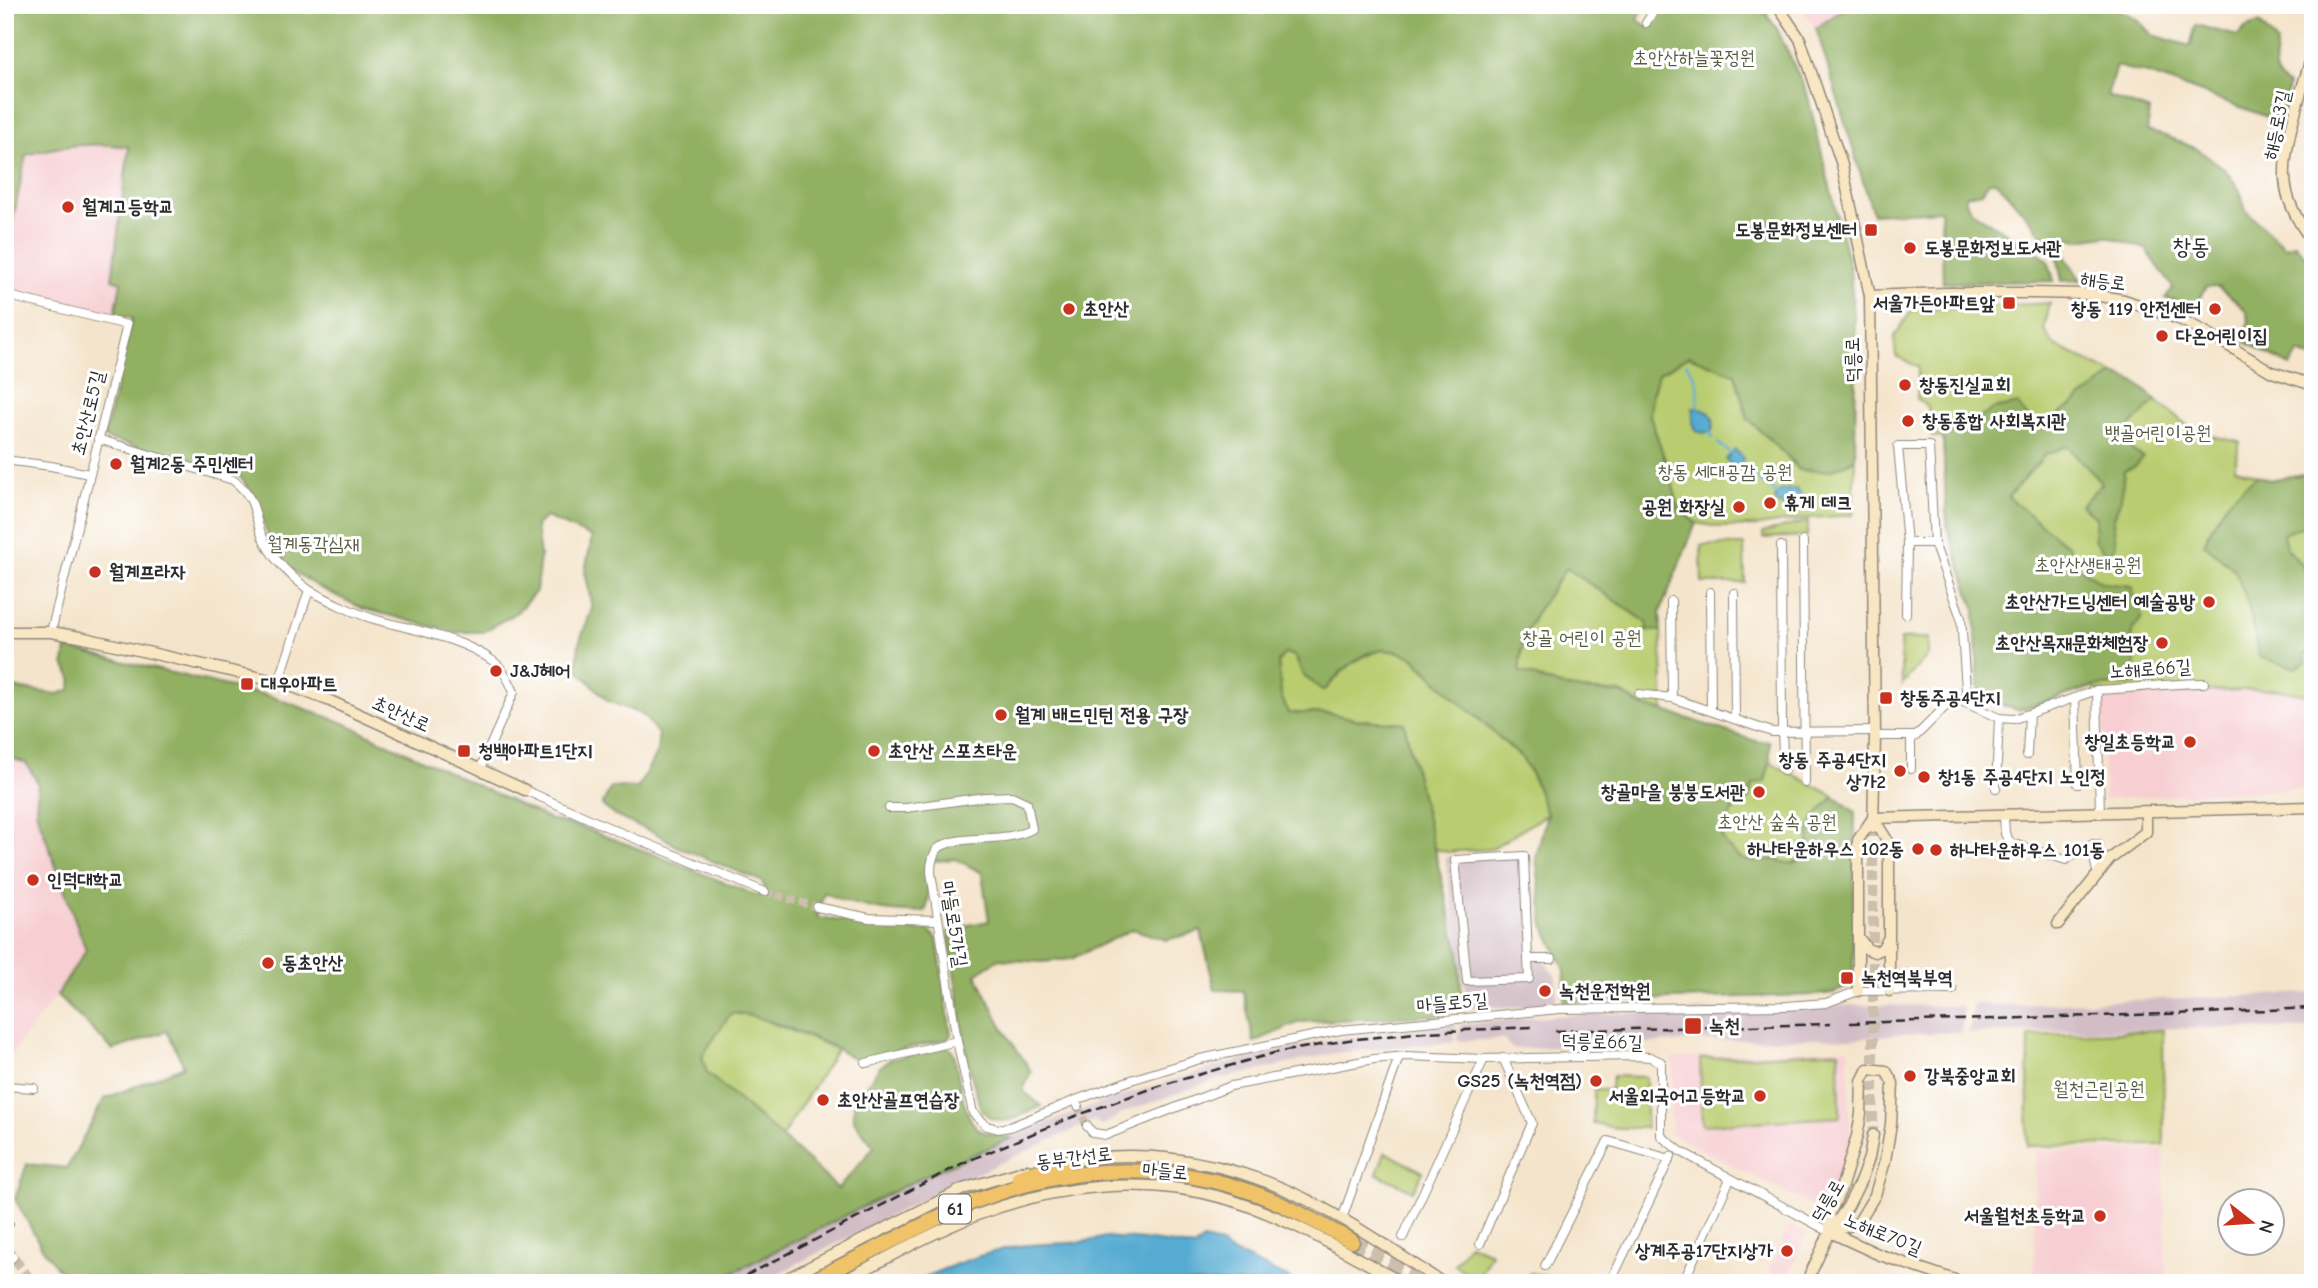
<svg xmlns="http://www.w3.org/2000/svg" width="2318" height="1288" font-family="'Comic Neue','Poor Story',sans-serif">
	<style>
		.built { fill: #f7cfd2 }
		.industrial { fill: #d2bdc6 }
		.green { fill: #b9cc70; stroke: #727c4e; stroke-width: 2 }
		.forest { fill: #92b062; stroke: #5e6e46; stroke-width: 2 }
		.water { fill: #54abd1; stroke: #406b7e; stroke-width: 2 }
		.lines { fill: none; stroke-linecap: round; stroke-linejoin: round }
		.stream { stroke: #54abd1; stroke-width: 2.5 }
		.street-tunnel { stroke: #ccbfab; stroke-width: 8; stroke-dasharray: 8 4; stroke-linecap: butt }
		.secondary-tunnel { stroke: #ccbfab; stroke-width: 10; stroke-dasharray: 10 5; stroke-linecap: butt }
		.highway-tunnel { stroke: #ccbfab; stroke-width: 14; stroke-dasharray: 14 7; stroke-linecap: butt }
		.street-casing { stroke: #90887b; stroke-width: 10 }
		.secondary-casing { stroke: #90887b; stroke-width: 13 }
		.highway-casing { stroke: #90887b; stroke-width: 17 }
		.street { stroke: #fff; stroke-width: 8 }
		.secondary { stroke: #f9e7c3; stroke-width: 10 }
		.highway { stroke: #f0c369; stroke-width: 14 }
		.rail { stroke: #2b2b2b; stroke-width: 2.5; stroke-dasharray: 10 5; stroke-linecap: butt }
		.poi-dot { fill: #c8321e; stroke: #fff; stroke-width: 2.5 }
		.labels { text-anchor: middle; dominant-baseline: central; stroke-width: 6; stroke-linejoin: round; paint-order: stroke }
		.shield { fill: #fff; stroke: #6b6b6b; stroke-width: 2 }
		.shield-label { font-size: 18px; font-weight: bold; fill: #2b2b2b }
		.park-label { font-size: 19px; fill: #565b40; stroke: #fff }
		.street-label { font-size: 19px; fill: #2b2b2b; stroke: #fff }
		.poi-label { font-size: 19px; font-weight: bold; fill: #2b2b2b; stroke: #fff; text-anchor: start }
		.quarter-label { font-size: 23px; fill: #2b2b2b; stroke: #fff }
	</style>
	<rect width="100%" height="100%" fill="#fff"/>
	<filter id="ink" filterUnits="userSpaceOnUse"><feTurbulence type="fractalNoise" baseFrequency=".0143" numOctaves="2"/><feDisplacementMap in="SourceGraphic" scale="14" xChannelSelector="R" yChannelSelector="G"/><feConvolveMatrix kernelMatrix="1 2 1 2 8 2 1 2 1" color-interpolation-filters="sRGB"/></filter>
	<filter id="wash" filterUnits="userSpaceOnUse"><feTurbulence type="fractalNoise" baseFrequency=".00686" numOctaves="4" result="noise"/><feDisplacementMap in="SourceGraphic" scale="28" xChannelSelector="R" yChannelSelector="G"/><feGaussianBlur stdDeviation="1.57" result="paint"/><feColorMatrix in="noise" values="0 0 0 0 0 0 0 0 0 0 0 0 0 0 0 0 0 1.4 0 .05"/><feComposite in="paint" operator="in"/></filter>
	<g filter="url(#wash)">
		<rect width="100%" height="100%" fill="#f4e4cb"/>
		<g class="built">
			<polygon points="1799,5 1850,5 1816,28"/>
			<polygon points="107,143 129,147 112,279 121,282 115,315 5,289 5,259 25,155 47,148"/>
			<polygon points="2274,689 2313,696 2313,788 2104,799 2103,695"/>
			<polygon points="5,756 26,763 38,783 36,811 86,950 57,995 5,1062"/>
			<polygon points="1848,1048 1850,1147 1823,1212 1671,1134 1673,1058"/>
			<polygon points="2164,1149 2166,1281 2034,1283 2035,1151"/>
			<polygon points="1790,1225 1807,1233 1786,1281 1768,1271"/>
		</g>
		<g class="industrial">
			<polygon points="1526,852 1534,941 1550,970 1556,975 1556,1007 1468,1007 1445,857"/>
			<polygon points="2313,993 2313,1029 2195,1028 1969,1033 1973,1004 2011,1005"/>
			<polygon points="1856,1005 1963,1006 1962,1032 1901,1034 1850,1039 1818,1038 1698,1041 1513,1049 1503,1039 1457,1041 1461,1025 1492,1021 1569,1015"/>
			<polygon points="1456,1025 1454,1042 1335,1053 1215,1080 1127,1111 1101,1126 1095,1120 934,1193 760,1283 712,1283 926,1175 1028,1130 1114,1098 1243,1059 1312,1043 1389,1031"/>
		</g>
		<g class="green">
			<polygon points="2050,303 2044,329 2054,345 2114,374 2136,382 2148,394 2197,433 2240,442 2234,467 2269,480 2313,474 2313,696 2274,689 2103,695 2092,687 2018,710 1979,698 1975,610 1947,527 1943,437 1931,437 1928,407 1917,399 1918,367 1896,356 1894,337 1912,310"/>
			<polygon points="1689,356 1735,374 1748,419 1790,459 1799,470 1829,471 1855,459 1853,515 1810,518 1759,526 1720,527 1696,523 1679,510 1672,481 1650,416 1652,394 1658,374"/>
			<polygon points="1808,521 1807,536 1763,538 1763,533"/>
			<polygon points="1701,545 1744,545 1745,583 1702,583"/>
			<polygon points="1566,567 1648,623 1647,630 1661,631 1664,711 1642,706 1621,693 1581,690 1560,686 1519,671 1523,639 1536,613"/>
			<polygon points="1929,638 1928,655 1902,684 1900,639"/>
			<path d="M1383,650L1399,652L1413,657L1441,685L1522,758L1532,775L1547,814L1491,849L1447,852L1433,848L1404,723L1360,720L1328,713H1288L1281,695L1278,661L1285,653L1295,656L1303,675L1326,688C1344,669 1357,656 1383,650Z"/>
			<path d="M1770,762L1834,796L1812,821L1806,853L1792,864H1782L1775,859L1755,862L1744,860L1731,853L1721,836L1733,810C1748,805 1749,799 1753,785L1764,781Z"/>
			<polygon points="731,1013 754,1016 837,1049 781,1138 707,1073 702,1056"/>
			<polygon points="2163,1030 2164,1145 2027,1146 2029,1036"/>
			<polygon points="1839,1051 1840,1117 1702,1125 1700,1059"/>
			<polygon points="1613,1076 1646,1077 1646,1128 1617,1128 1593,1124 1594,1090 1610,1090"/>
			<polygon points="1385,1152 1423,1172 1413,1191 1377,1174"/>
			<polygon points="1469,1244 1491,1253 1478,1279 1454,1265"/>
			<polygon points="1530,1273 1553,1278 1550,1283 1522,1283"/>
		</g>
		<g class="forest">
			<path d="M5,5H1644L1638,20L1648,27L1662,5H1760L1777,29L1807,93L1850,269L1856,342L1855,459L1829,471L1799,470L1790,459L1748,419L1735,374L1689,356L1658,374L1652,394L1650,416L1672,481L1679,510L1696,523L1660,612L1661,631L1646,630L1648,623L1566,568L1536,613L1523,639L1519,671L1560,686L1581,690L1621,693L1642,706L1664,711L1759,742L1770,741V762L1765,781L1753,785C1749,799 1748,805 1733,810L1721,836C1730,851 1740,864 1760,861C1765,861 1771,859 1776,860C1787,864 1797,866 1805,854C1811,845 1808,831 1812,822C1816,812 1827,805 1834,796L1855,812L1853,984L1834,993L1814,995L1564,1002L1565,970L1544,925L1536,857L1547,814L1532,775L1522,758L1441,685L1413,657L1399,652L1383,650L1366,654L1343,670L1326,689L1322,690L1303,675L1295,656L1285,653L1278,662L1281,695L1288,713H1328L1360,720L1404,723L1459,952L1462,1004L1451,1005L1443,1015L1300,1022L1254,1042L1243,991L1215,990L1201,931L1166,940L1133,929L1071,959L1042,962L999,959L976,974L1004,1030L1031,1071L1023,1091L1042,1106L1014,1119L1002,1121L991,1118L981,1110L968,1063L948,932L964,926L989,921L982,873L956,859L937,861L927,860C923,877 933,896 925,911C898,915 848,906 824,892L817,918L912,929C924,925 929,930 937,939L951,1034L948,1039L887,1053L862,1062C852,1059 845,1053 837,1049C818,1039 749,1011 731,1013L702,1056L707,1073C751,1111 796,1148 838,1189L874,1147L854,1121V1104L879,1068L889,1060L943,1047L949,1048L954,1053C958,1073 962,1112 976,1127C984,1135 1001,1136 1012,1138L926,1175L712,1283H69L42,1248L15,1199L27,1164L67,1168L104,1099L184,1066L167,1031L113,1050L57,995L86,950L36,811L38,783L26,763L5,756V646H9L13,688L58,694L70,690L72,680L64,664L66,648L273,697L344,723L549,819L586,829L653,854L755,895L763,894L765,887L761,881L676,846C653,827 625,827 602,805L611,787L638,788L658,750V734L643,715L608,701L577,669L579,643L592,608L585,571L592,537L546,517L536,525L540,557L536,591L517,612L483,632H454L364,609L318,587L286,566L271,544L255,497L238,474L104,438L132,318L115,315L121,282L112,279L129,147C95,142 58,145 26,155L5,259Z"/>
			<path d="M1850,5H2113L2139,21L2152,35L2190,46L2196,25L2237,36L2245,28L2259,23L2277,43C2274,60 2270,76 2288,85L2283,117L2279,121L2152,75L2116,66L2107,96L2150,111L2147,131L2166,136L2197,149L2225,169L2240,191L2246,211L2285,247L2295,244L2313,265V359L2299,353L2290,366L2240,339L2249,322L2246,311L2235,300L2218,287H2206L2194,308L2183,302L2165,298L2173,288L2146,249L2107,236L2078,240L2062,236L2060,249L2081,280L2062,281L2057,255L2032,222L1996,181L1989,182L1982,192L1966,195L1965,200L1970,210L2048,260L2054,281L1943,283L1941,210L1873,214L1816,28Z"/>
			<polygon points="2114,374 2136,382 2156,401 2127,429 2126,440 2133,451 2143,457 2136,466 2124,471 2121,498 2113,521 2116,544 2110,559 2094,539 2096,518 2081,505 2102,483 2067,446 2045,455 2008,497 2070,548 2078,567 2103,583 2131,586 2142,617 2134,629 2129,650 2135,661 2137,683 2092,687 2018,710 1979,698 1975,610 1947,527 1943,436 1973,423 1993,409 2018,404 2036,428 2050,421"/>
			<path d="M2304,474H2313V522L2283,534L2286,547L2313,578V650L2305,654L2307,662L2296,668L2259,657L2249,606L2235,570L2204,544C2218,511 2227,498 2257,476L2269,480Z"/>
		</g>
		<g class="water">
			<path d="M1693,408C1709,409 1717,415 1712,431L1703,433L1696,431L1693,422Z"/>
			<polygon points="1735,450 1743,457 1740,469 1732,467 1726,459"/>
			<path d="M1789,489H1796L1802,496C1796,505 1784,510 1776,503L1775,497L1780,491Z"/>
			<path d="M1105,1237C1136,1239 1163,1241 1194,1248L1203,1240L1221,1244L1225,1249L1287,1277L1295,1283H912C943,1268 985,1252 1019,1246C1048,1242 1076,1246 1105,1237Z"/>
		</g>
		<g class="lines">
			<g class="stream">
				<path d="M1686,363C1692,371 1697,379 1698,389C1699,397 1696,403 1699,412"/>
				<polyline points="1708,430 1713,438"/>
				<polyline points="1718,443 1732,454"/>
				<polyline points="1740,461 1751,475 1779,495"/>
			</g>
		</g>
	</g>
	<g filter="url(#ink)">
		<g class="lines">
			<g class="street-tunnel">
				<polyline points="765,892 817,907"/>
				<polyline points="1078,1106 1087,1126"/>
			</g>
			<g class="secondary-tunnel">
				<polyline points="1873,827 1873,1135"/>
				<polyline points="5,1247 33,1283"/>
			</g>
			<polyline class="highway-tunnel" points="1352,1241 1428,1283"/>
			<defs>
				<g id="street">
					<polyline points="1646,23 1657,5"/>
					<polyline points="5,295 127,325 51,632"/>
					<path d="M98,439L233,480C261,502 251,516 265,542C275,562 291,576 309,590L279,682"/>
					<polyline points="5,460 51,466 89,474"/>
					<polyline points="1803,541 1805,783"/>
					<polyline points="1907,543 1934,543"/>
					<polyline points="1781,546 1782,732 1784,771"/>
					<path d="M309,590C330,601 351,612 374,619C412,630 460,637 493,661C503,668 509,680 514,692L480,769"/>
					<polyline points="1710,592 1711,711"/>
					<polyline points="1734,593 1735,719"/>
					<polyline points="1671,601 1672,698"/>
					<polyline points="1906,614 1907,543 1898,446 1929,446 1934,543 1961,618 1967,703"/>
					<polyline points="1639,694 1672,698 1772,732 1875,731"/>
					<polyline points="2075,698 2078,784"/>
					<polyline points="1875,736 1916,736 1954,698 1999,718 2014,719 2097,690"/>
					<polyline points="1911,736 1911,769"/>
					<polyline points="2027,755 2029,714"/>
					<polyline points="1996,788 1999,718"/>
					<polyline points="525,790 612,829 765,892"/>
					<path d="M889,808H906L985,797L1012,796L1027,803L1032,829C1005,844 962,833 940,847C932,853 931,863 931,872L957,1041L973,1113L987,1126L998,1129L1010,1127L1076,1100"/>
					<path d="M2100,814L2097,690C2133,689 2168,683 2204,683"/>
					<polyline points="2004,816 2005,834 2011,843 2066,860 2091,844 2099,844 2095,863 2098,875"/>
					<polyline points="817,907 869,918 937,920"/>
					<polyline points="1528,959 1524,856 1455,860 1467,981 1529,979 1528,959 1552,959"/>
					<polyline points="866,1063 957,1041"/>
					<polyline points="5,1086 34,1088"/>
					<polyline points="1078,1106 1076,1100 1131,1080 1200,1059 1341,1030 1559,1009 1787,1006 1826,1003 1858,991 1953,990"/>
					<polyline points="1087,1126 1093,1133 1106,1135 1231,1086 1374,1059 1406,1056 1484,1059 1635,1056 1650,1057 1661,1062 1661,1136 1680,1151 1830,1232"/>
					<polyline points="1342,1219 1399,1057"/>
					<polyline points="5,1220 9,1224 5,1229"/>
					<polyline points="1403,1237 1484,1059"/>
					<polyline points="1480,1244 1532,1123 1503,1058"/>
					<polyline points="5,1263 13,1257"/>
					<polyline points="1545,1266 1608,1141 1670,1159"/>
					<polyline points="28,1283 31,1280"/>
					<polyline points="1610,1283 1671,1156"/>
					<polyline points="1683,1283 1730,1179"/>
				</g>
				<g id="secondary">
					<polyline points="1777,5 1800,39 1842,165 1870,296 1875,736 1873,827"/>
					<path d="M2313,52C2303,86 2283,144 2285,178C2286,202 2299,224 2313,242"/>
					<polyline points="1870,296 1945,293 2032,293 2088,294 2124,300 2179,319 2204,331 2272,372 2313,385"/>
					<polyline points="5,632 51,632 80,637 283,683 330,701 525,790"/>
					<polyline points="1873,818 2313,807"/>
					<polyline points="1873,818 1889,843 1889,991"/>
					<polyline points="2058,924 2110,859 2146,832 2146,813"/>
					<polyline points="1858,937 1867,949 1875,952 1882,949 1888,939"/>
					<polyline points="1858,991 1858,840 1873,818"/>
					<polygon points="1868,1069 1886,1071 1893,1083 1891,1124 1885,1161 1875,1195 1858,1223 1830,1232 1829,1215 1841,1189 1857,1136 1861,1114 1862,1081"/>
					<path d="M1067,1162C1132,1149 1204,1158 1267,1182C1330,1206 1387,1247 1443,1283"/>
					<polyline points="1830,1232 1880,1255 1964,1283"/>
					<polyline points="778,1283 963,1189 1027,1170"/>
					<path d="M839,1283C884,1260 930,1233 977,1215C1055,1185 1145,1175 1227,1199C1289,1217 1346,1253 1403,1283"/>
					<polyline points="1806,1283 1830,1232 1848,1206 1861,1180 1869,1158 1873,1135"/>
				</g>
				<g id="highway">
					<polyline points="1019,1177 1071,1161"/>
					<path d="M808,1283L957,1208C981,1199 1004,1190 1028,1184C1099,1165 1182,1167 1251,1192C1286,1204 1319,1224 1352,1241"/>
				</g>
			</defs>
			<use href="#street" class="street-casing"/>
			<use href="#secondary" class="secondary-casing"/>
			<use href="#highway" class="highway-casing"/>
			<use href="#street" class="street"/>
			<use href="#secondary" class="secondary"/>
			<use href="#highway" class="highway"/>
			<g class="rail">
				<polyline points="1850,1023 2202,1013 2313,1008"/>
				<polyline points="1555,1031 1831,1024"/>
				<polyline points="732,1283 963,1163 1070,1118 1159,1086 1274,1053 1348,1040 1425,1032 1533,1027"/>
			</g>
		</g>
	</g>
	<g class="poi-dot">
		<circle cx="68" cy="207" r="7"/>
		<rect x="1864" y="223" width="14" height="14" rx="3.5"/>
		<circle cx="1910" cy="248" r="7"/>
		<rect x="2002" y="296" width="14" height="14" rx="3.5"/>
		<circle cx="1069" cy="309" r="7"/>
		<circle cx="2215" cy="309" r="7"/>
		<circle cx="2162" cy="336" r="7"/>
		<circle cx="1905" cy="385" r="7"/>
		<circle cx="1908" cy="421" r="7"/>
		<circle cx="116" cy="464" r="7"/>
		<circle cx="1770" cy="503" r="7"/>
		<circle cx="1739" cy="507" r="7"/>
		<circle cx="95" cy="572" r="7"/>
		<circle cx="2209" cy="602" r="7"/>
		<circle cx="2162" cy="643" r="7"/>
		<circle cx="496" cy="671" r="7"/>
		<rect x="240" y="677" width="14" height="14" rx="3.5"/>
		<rect x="1879" y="691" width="14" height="14" rx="3.5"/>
		<circle cx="1001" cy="715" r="7"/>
		<circle cx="2190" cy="742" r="7"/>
		<rect x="457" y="744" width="14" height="14" rx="3.5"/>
		<circle cx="874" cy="751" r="7"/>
		<circle cx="1900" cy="771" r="7"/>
		<circle cx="1924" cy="777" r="7"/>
		<circle cx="1759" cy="792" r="7"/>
		<circle cx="1918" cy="849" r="7"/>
		<circle cx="1936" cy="850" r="7"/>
		<circle cx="33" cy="880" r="7"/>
		<circle cx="268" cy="963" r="7"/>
		<rect x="1840" y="971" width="14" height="14" rx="3.5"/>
		<circle cx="1545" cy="991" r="7"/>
		<rect x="1684" y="1017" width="18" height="18" rx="3.5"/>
		<circle cx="1910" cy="1076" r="7"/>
		<circle cx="1596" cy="1081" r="7"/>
		<circle cx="1760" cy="1096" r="7"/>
		<circle cx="823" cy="1100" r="7"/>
		<circle cx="2100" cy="1216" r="7"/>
		<circle cx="1787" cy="1251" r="7"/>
	</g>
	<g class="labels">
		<rect class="shield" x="939" y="1194.5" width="32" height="29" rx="5"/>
		<g class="shield-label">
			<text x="955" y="1209">61</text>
		</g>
		<g class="park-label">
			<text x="1694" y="58">초안산하늘꽃정원</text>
			<text x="2158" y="433">뱃골어린이공원</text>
			<text x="1725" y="472">창동 세대공감 공원</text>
			<text x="313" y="544">월계동각심재</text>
			<text x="2088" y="565">초안산생태공원</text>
			<text x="1582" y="638">창골 어린이 공원</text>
			<text x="1777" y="822">초안산 숲속 공원</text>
			<text x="2099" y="1089">월천근린공원</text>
		</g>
		<g class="street-label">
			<text transform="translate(2277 125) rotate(-78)">해등로3길</text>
			<text transform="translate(2103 281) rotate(7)">해등로</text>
			<text transform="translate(1853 360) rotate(-91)">덕릉로</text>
			<text transform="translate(88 413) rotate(-76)">초안산로5길</text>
			<text transform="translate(2150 669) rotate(-4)">노해로66길</text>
			<text transform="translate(401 714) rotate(24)">초안산로</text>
			<text transform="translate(954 924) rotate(81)">마들로5가길</text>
			<text transform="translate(1452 1003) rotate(-5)">마들로5길</text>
			<text transform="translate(1602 1042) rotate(1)">덕릉로66길</text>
			<text transform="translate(1074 1158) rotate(-7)">동부간선로</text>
			<text transform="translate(1165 1171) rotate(5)">마들로</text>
			<text transform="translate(1828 1201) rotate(-60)">덕릉로</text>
			<text transform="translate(1883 1234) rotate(22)">노해로70길</text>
		</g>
		<g class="poi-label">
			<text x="82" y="207">월계고등학교</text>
			<text x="1857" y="230" text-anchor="end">도봉문화정보센터</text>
			<text x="1924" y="248">도봉문화정보도서관</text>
			<text x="1995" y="303" text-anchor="end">서울가든아파트앞</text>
			<text x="1083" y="309">초안산</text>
			<text x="2201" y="309" text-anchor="end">창동 119 안전센터</text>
			<text x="2176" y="336">다온어린이집</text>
			<text x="1919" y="385">창동진실교회</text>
			<text x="1922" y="421">창동종합 사회복지관</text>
			<text x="130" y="464">월계2동 주민센터</text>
			<text x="1784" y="503">휴게 데크</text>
			<text x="1725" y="507" text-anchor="end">공원 화장실</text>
			<text x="109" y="572">월계프라자</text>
			<text x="2195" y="602" text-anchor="end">초안산가드닝센터 예술공방</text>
			<text x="2148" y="643" text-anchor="end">초안산목재문화체험장</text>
			<text x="510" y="671">J&amp;J헤어</text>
			<text x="261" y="684">대우아파트</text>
			<text x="1900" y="698">창동주공4단지</text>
			<text x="1015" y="715">월계 배드민턴 전용 구장</text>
			<text x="2176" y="742" text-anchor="end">창일초등학교</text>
			<text x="478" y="751">청백아파트1단지</text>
			<text x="888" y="751">초안산 스포츠타운</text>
			<text x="1886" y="760" text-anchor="end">창동 주공4단지<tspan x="1886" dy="22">상가2</tspan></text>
			<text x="1938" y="777">창1동 주공4단지 노인정</text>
			<text x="1745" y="792" text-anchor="end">창골마을 붕붕도서관</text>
			<text x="1904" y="849" text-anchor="end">하나타운하우스 102동</text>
			<text x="1950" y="850">하나타운하우스 101동</text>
			<text x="47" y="880">인덕대학교</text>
			<text x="282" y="963">동초안산</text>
			<text x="1861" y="978">녹천역북부역</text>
			<text x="1559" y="991">녹천운전학원</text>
			<text x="1709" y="1026">녹천</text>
			<text x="1924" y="1076">강북중앙교회</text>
			<text x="1582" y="1081" text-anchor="end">GS25 (녹천역점)</text>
			<text x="1746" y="1096" text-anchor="end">서울외국어고등학교</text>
			<text x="837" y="1100">초안산골프연습장</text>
			<text x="2086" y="1216" text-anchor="end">서울월천초등학교</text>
			<text x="1773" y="1251" text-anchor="end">상계주공17단지상가</text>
		</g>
		<g class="quarter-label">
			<text x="2191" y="246">창동</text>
		</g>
	</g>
	<rect width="2318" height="1288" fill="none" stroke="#fff" stroke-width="28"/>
	<g transform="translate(2251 1222) rotate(107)"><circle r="33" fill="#ffffff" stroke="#aaaaaa" stroke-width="2"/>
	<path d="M0-5L12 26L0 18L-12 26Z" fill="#c8321e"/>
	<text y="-10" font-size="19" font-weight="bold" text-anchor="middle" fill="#2b2b2b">N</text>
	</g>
</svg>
